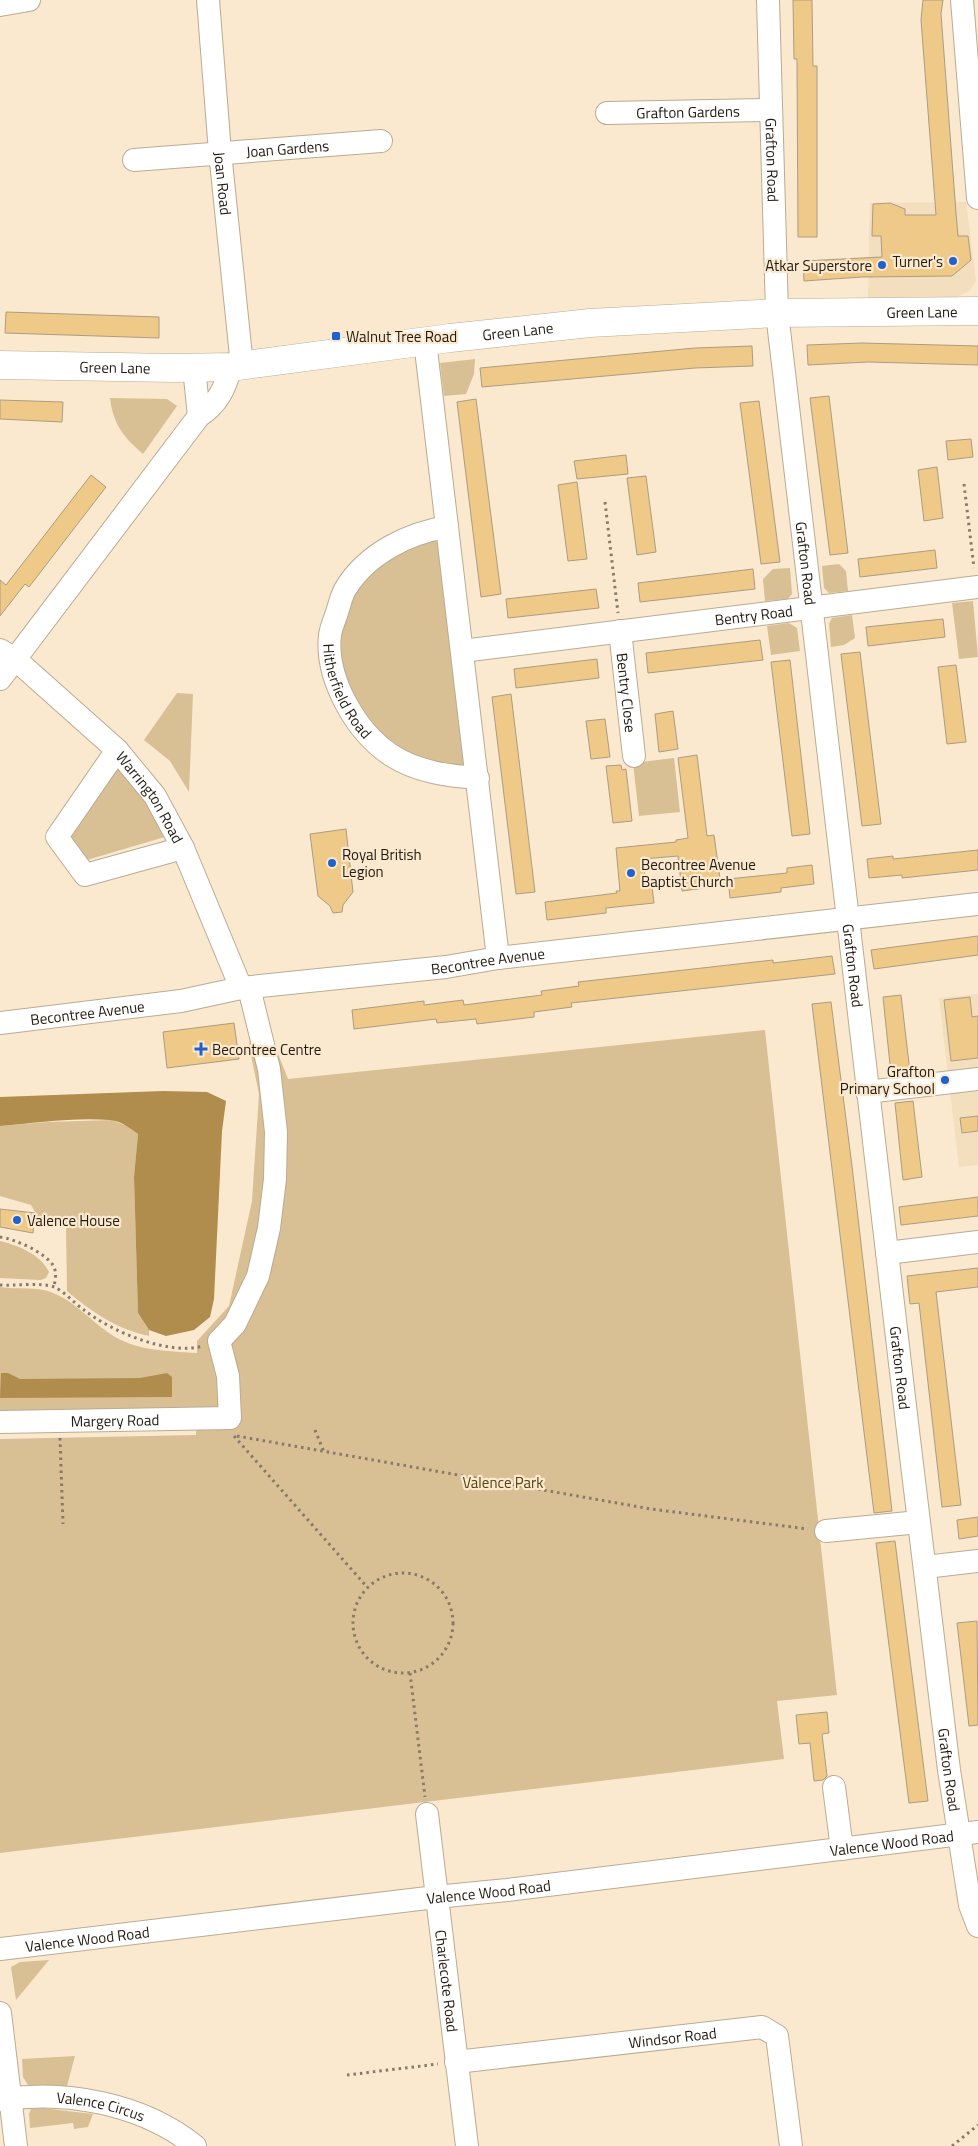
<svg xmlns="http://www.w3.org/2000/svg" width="978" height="2146" font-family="'Titillium Web',sans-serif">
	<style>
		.built { fill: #f3debd }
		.green { fill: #d9bf94 }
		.water { fill: #b08c4d }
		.building { fill: #efc988; stroke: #ab9c83 }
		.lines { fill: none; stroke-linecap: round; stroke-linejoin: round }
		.minor-casing { stroke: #bbab92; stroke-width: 24 }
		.major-casing { stroke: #bbab92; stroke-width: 29 }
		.path { stroke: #867b6a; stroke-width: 3; stroke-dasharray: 2.5 4; stroke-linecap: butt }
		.minor { stroke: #fff; stroke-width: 22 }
		.major { stroke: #fff; stroke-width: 28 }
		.poi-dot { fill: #1f61cd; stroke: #fae9cf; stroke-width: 2 }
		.labels { text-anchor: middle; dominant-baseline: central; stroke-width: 4.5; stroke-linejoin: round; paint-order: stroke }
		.street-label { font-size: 15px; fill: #211b11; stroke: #fae9cf }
		.poi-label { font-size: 15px; fill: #211b11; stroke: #fae9cf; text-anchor: start }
		.park-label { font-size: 15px; fill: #5c4210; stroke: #fae9cf }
	</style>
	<rect width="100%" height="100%" fill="#fae9cf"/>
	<g class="built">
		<polygon points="966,202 976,281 969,291 957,297 868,298 870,203"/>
		<polygon points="978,994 978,1165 959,1167 939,998"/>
	</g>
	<g class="green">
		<polygon points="475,359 474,374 466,394 444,396 440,363"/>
		<path d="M110,398L167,399L177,406L143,454C124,438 113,424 110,398Z"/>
		<polygon points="447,527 478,778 392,756 333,669 345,588 369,562"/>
		<polygon points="839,564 846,571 848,591 829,593 824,588 822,566"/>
		<polygon points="790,568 792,594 788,599 765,601 763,579 773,569"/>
		<polygon points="973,601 978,657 959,659 952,603"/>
		<polygon points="852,615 855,638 844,645 831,647 829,624 832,618"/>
		<polygon points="789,623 797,628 800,651 771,655 767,626"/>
		<polygon points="177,693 193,694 189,792 170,761 144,740"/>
		<polygon points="674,758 680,812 639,816 633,763"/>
		<polygon points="119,762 168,836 87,860 68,832"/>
		<path d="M252,1020L265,1021L288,1079L765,1030L837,1695L777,1701L784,1759L0,1853V1439L196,1435L197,1412L0,1417V1287C17,1290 38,1286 53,1293C74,1301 90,1320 109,1333C134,1351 167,1351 197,1353V1341L229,1306L252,1201L259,1094L249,1046Z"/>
		<path d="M112,1120L129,1127L138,1134L134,1177L138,1313L149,1330V1336C116,1329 92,1312 67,1291L66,1228L42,1224L31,1205L0,1196V1126L48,1122Z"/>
		<path d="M0,1241C18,1245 41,1255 49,1272L46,1278L41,1280L0,1278Z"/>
		<polygon points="49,1960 16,2000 11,1967 20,1962"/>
		<polygon points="75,2056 67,2086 28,2085 23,2077 22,2059"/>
		<polygon points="42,2108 93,2114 88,2127 74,2129 73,2123 30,2128 29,2114 31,2109"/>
	</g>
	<g class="water">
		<path d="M163,1091L207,1092L226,1101L222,1131L214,1299L210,1317L194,1330L166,1336L149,1330L138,1313L134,1177L138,1134C130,1128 121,1121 110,1120C74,1117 36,1123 0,1126V1097Z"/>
		<polygon points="1,1373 8,1373 20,1379 140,1378 167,1373 172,1377 172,1397 0,1398"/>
	</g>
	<g class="building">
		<polygon points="793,0 812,0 813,66 817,66 817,237 798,237 797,59 794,59"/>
		<polygon points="923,0 943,0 941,14 956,213 958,236 968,236 971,260 952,276 862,277 804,281 803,261 882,257 881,236 872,236 873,204 890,203 905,209 905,215 936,215 921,20"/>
		<polygon points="6,312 159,317 159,338 5,333"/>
		<polygon points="862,343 978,346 978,365 868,362 808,365 807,345"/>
		<polygon points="752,346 753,366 695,368 482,387 480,368 695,348"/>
		<polygon points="829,396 848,553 830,555 810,398"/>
		<polygon points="476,399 501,594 481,597 457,402"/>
		<polygon points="0,400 63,402 62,422 0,419"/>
		<polygon points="759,401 780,562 761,564 740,403"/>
		<polygon points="971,439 973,457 948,460 946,441"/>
		<polygon points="626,455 628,474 577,479 574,461"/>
		<polygon points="937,467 943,518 924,521 918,470"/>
		<polygon points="91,475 106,487 29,587 25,584 0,616 0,580 6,585"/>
		<polygon points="646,476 656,552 637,555 627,478"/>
		<polygon points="577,482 587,559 568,561 558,485"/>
		<polygon points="935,550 937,568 860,577 858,559"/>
		<polygon points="753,569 755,589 640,602 638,583"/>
		<polygon points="596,589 599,608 508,618 506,599"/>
		<polygon points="943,619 945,637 868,646 866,627"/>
		<polygon points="760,640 763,660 648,673 646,653"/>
		<polygon points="860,652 881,824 862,826 841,654"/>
		<polygon points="597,659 599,678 516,688 514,669"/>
		<polygon points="790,660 810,834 792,836 771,662"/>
		<polygon points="956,665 966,742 947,744 938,667"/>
		<polygon points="511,694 535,892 516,894 492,697"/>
		<polygon points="673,711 678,749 659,752 655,714"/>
		<polygon points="605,719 610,757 591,759 586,721"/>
		<polygon points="697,755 707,836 714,835 721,886 682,891 678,856 643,859 646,888 652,887 654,903 606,908 606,913 547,920 545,902 617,893 616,891 620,891 616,848 676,842 676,840 688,838 678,758"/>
		<polygon points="621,765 622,770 626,769 632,821 613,823 606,766"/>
		<polygon points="346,829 353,892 343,905 342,912 333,913 330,906 318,896 310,834"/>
		<polygon points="978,850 978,870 902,878 902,875 869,878 867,859 893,856 893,859"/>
		<polygon points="812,865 814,884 781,888 781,892 730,898 728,879 787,873 787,868"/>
		<polygon points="978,936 978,955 874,969 871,950"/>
		<polygon points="832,956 835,974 571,1003 572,1007 534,1012 534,1017 477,1024 476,1019 437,1023 436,1019 354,1029 352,1010 424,1001 424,1005 463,1000 464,1005 542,995 541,991 579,986 578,982 773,960 773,963"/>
		<polygon points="901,995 910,1072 891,1074 883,997"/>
		<polygon points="970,997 972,1017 978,1016 978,1058 951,1061 944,1000"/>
		<polygon points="831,1002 852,1166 892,1511 874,1513 863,1424 812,1004"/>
		<polygon points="234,1023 239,1059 167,1068 163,1032"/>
		<polygon points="913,1101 922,1177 903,1180 895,1103"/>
		<polygon points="978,1116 978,1131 962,1133 960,1118"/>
		<polygon points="978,1197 978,1216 901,1225 899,1207"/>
		<polygon points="0,1209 35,1213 33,1233 0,1227"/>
		<polygon points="978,1268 978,1287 936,1292 961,1505 942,1507 919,1303 910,1304 907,1276"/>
		<polygon points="978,1517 978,1536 959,1539 957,1520"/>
		<polygon points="895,1541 928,1801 909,1803 876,1543"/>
		<polygon points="977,1621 978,1725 969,1726 957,1623"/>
		<polygon points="827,1712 829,1733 822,1734 827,1776 823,1780 814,1781 810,1743 799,1744 796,1715"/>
	</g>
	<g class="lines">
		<defs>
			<g id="minor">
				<path id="s1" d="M208,0L220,152L242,366"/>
				<path id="s2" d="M768,0L777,313L907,1423L949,1770L970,1905L978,1926"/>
				<polyline points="962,0 978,198"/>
				<polyline points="0,5 29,0"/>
				<path id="s3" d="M607,113L770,110"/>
				<path id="s4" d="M134,160L381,141"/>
				<polyline points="425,341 498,958"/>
				<polyline points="194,368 199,416"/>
				<path id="s5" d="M447,527C408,533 367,554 346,588C342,594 340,603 338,609C336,617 331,627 330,635C325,678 356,732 391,755C417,772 448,776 478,778"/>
				<path id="s6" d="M620,631L634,756"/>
				<path id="s7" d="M0,650L15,659L117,750L155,796L183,848L241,988"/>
				<path id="s8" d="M462,651L978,587"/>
				<path d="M0,679L199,416C218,404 225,388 231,367"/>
				<polyline points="117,750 57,837 85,875 183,848"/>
				<path id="s9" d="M0,1023L181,1001L241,988L446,967L498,958L978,904"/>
				<polyline points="867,1092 978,1079"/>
				<polyline points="887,1253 978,1242"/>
				<path id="s10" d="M0,1422L230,1418L228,1376L219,1341L235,1324L258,1276L269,1228L275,1179L276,1132L269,1069L249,988"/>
				<polyline points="826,1531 919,1522"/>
				<polyline points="925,1567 978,1561"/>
				<polyline points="834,1787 842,1849"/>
				<path id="s11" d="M427,1814L467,2146"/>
				<path id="s12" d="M0,1949L436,1897L507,1890L978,1832"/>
				<polyline points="0,2013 16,2146"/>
				<path id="s13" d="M456,2062L762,2027L777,2036L791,2146"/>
				<path id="s14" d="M0,2100C65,2089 143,2104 195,2146"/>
			</g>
			<g id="major">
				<path id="s15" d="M0,365L174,368L231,367L450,338L590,323L777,313L978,311"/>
			</g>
		</defs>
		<use href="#minor" class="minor-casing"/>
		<use href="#major" class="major-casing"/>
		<g class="path">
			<polyline points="964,484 974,568"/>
			<polyline points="605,502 618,613"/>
			<path d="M0,1237C15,1239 47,1253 54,1267C57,1274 55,1280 54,1287"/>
			<path d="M0,1285C15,1286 41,1282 54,1287C64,1291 75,1304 84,1310C111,1331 168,1356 203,1346"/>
			<polyline points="315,1430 324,1452"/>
			<polyline points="234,1436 367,1587"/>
			<polyline points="237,1436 651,1509 808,1529"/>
			<polyline points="60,1438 63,1524"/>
			<circle cx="403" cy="1623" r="50"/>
			<polyline points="410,1673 425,1797"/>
			<polyline points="347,2075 438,2064"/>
			<polyline points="952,2146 978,2125"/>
		</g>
		<use href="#minor" class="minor"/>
		<use href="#major" class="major"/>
	</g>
	<g class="poi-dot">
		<circle cx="953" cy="261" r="5"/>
		<circle cx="882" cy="265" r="5"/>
		<rect x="331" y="331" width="10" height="10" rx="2.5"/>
		<circle cx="332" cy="863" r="5"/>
		<circle cx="631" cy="873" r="5"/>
		<path d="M198.5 1041.5h5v5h5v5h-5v5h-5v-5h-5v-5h5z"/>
		<circle cx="945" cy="1080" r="5"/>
		<circle cx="17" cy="1220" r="5"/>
	</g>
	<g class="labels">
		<g class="street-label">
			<text stroke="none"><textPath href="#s3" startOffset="81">Grafton Gardens</textPath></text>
			<text stroke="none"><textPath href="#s4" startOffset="154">Joan Gardens</textPath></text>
			<text stroke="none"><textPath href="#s2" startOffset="160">Grafton Road</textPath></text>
			<text stroke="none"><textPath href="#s1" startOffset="184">Joan Road</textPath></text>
			<text stroke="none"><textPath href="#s15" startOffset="925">Green Lane</textPath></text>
			<text stroke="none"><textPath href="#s15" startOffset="520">Green Lane</textPath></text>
			<text stroke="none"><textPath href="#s15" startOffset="115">Green Lane</textPath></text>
			<text stroke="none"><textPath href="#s2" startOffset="565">Grafton Road</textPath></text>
			<text stroke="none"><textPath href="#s8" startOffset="294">Bentry Road</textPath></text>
			<text stroke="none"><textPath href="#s5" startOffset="231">Hitherfield Road</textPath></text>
			<text stroke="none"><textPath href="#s6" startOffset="62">Bentry Close</textPath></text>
			<text stroke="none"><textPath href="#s7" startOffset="212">Warrington Road</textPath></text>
			<text stroke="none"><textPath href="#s9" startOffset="492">Becontree Avenue</textPath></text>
			<text stroke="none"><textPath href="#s2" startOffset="970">Grafton Road</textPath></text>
			<text stroke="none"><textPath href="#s9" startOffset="88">Becontree Avenue</textPath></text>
			<text stroke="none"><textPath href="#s2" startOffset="1375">Grafton Road</textPath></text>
			<text stroke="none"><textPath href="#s10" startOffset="115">Margery Road</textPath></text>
			<text stroke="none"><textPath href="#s2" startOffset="1780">Grafton Road</textPath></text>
			<text stroke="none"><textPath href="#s12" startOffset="898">Valence Wood Road</textPath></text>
			<text stroke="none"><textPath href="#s12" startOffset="492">Valence Wood Road</textPath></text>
			<text stroke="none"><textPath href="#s12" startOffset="88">Valence Wood Road</textPath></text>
			<text stroke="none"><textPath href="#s11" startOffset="168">Charlecote Road</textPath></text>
			<text stroke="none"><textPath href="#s13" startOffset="218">Windsor Road</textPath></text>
			<text stroke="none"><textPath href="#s14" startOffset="102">Valence Circus</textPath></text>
		</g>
		<g class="poi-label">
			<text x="943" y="261" text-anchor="end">Turner's</text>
			<text x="872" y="265" text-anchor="end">Atkar Superstore</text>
			<text x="346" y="336">Walnut Tree Road</text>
			<text x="342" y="854">Royal British<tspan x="342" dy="17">Legion</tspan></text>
			<text x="641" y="864">Becontree Avenue<tspan x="641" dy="17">Baptist Church</tspan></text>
			<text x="212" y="1049">Becontree Centre</text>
			<text x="935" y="1071" text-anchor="end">Grafton<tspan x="935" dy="17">Primary School</tspan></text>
			<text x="27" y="1220">Valence House</text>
		</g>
		<g class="park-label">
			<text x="503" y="1482">Valence Park</text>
		</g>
	</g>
</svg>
